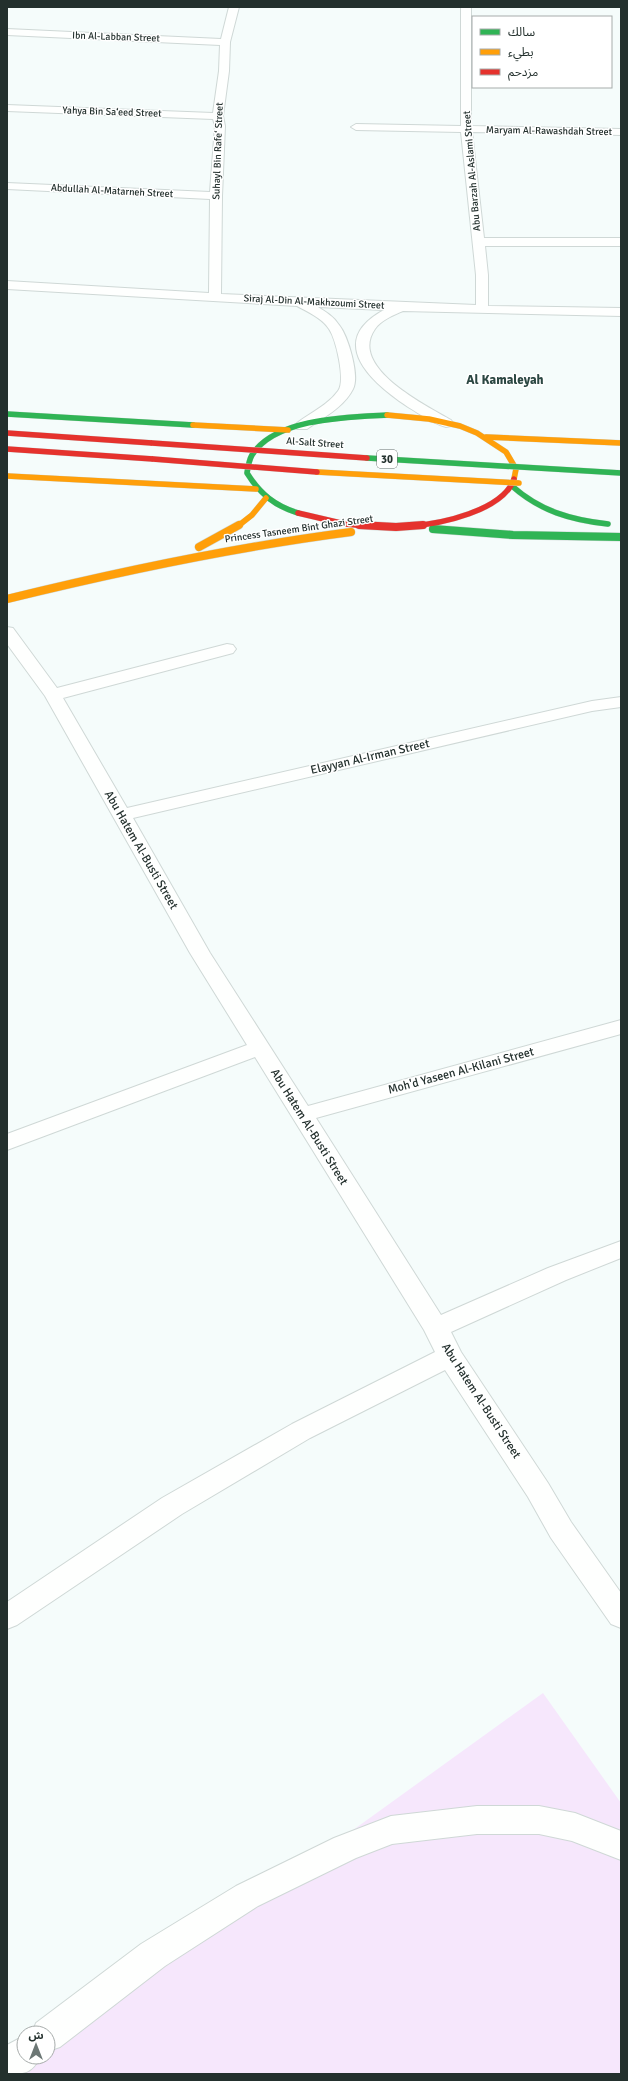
<svg xmlns="http://www.w3.org/2000/svg" width="628" height="2081" font-family="Signika,'Noto Sans Arabic',sans-serif">
	<style>
		.green { fill: #f6e7fc }
		.lines { fill: none; stroke-linecap: round; stroke-linejoin: round }
		.street-casing { stroke: #cfd8d6; stroke-width: 2 }
		.fast-far1-casing { stroke: #cfd8d6; stroke-width: 6 }
		.fast-casing { stroke: #cfd8d6; stroke-width: 9 }
		.slow-far1-casing { stroke: #cfd8d6; stroke-width: 6 }
		.slow-casing { stroke: #cfd8d6; stroke-width: 9 }
		.jam-far1-casing { stroke: #cfd8d6; stroke-width: 6 }
		.jam-casing { stroke: #cfd8d6; stroke-width: 9 }
		.street { fill: #fefffe; fill-rule: evenodd }
		.fast-far1 { stroke: #30b455; stroke-width: 5.5 }
		.fast { stroke: #30b455; stroke-width: 8 }
		.slow-far1 { stroke: #ff9f0a; stroke-width: 5.5 }
		.slow { stroke: #ff9f0a; stroke-width: 8 }
		.jam-far1 { stroke: #e5322d; stroke-width: 5.5 }
		.jam { stroke: #e5322d; stroke-width: 8 }
		.fast-bridge-casing { stroke: #cfd8d6; stroke-width: 6; stroke-linecap: butt }
		.slow-bridge-casing { stroke: #cfd8d6; stroke-width: 6; stroke-linecap: butt }
		.jam-bridge-casing { stroke: #cfd8d6; stroke-width: 6; stroke-linecap: butt }
		.fast-bridge { stroke: #30b455; stroke-width: 5.5 }
		.slow-bridge { stroke: #ff9f0a; stroke-width: 5.5 }
		.jam-bridge { stroke: #e5322d; stroke-width: 5.5 }
		.labels { text-anchor: middle; dominant-baseline: central; stroke-width: 3; stroke-linejoin: round; paint-order: stroke }
		.far-street-label { font-size: 10px; fill: #23302d; stroke: #fff }
		.shield { fill: #fff; stroke: #656e6c; stroke-width: 1 }
		.shield-label { font-size: 11px; font-weight: bold; fill: #23302d }
		.street-label { font-size: 12px; fill: #23302d; stroke: #fff }
		.far-district-label { font-size: 13px; font-weight: bold; fill: #2b4742; stroke: #fff }
	</style>
	<rect width="100%" height="100%" fill="#f5fcfb"/>
	<polygon class="green" points="543,1693 621,1803 621,2074 15,2074 39,2057 48,2057 48,2050"/>
	<g class="lines">
		<defs>
			<g id="street">
				<path d="M229,7H239L230,42L229,71L223,116L225,126L222,196L221,294L476,305V275L461,132L356,130L351,127L356,124L461,126V7H471V126L621,129V135L472,132L484,238H621V246H485L488,275V306L621,308V316L403,311C394,315 381,320 375,329C348,367 425,405 451,420L453,423L451,426L446,427C433,424 420,414 408,407C372,383 325,342 384,310L318,307C326,312 334,317 339,325C348,336 360,376 353,389C344,407 323,418 307,429H297L295,426L297,423C310,413 328,405 338,391C346,381 336,339 329,329C322,318 308,312 297,306L7,289V281L209,293L210,199L7,189V183L210,192L215,126L213,119L7,111V105L213,113L219,71L220,45L7,35V29L221,39Z"/>
				<polygon points="7,627 13,628 57,688 227,644 233,645 236,649 233,653 63,698 127,808 592,701 621,697 621,707 592,711 133,818 210,953 308,1106 621,1020 621,1034 316,1118 441,1315 548,1268 621,1241 621,1258 566,1280 451,1332 461,1352 548,1483 571,1522 621,1593 621,1628 611,1624 551,1538 528,1497 445,1370 310,1438 182,1514 17,1625 7,1629 7,1602 162,1498 292,1424 435,1352 424,1330 255,1057 7,1150 7,1134 247,1045 190,953 45,696 7,644"/>
				<polygon points="477,1806 539,1806 575,1813 621,1831 621,1860 572,1841 539,1834 477,1834 392,1844 356,1858 258,1906 165,1966 60,2047 48,2051 48,2033 32,2033 36,2023 141,1944 236,1886 334,1838 391,1816"/>
				<path d="M24,2036V2057H40C32,2074 23,2074 7,2074V2045Z"/>
			</g>
			<g id="fast-far1">
				<polyline points="7,414 193,425"/>
				<path d="M512,486C540,511 571,520 608,524"/>
				<path d="M298,513C275,506 260,494 247,473C248,467 249,460 252,455C275,418 348,417 387,415"/>
			</g>
			<polyline id="fast" points="433,529 513,535 621,537"/>
			<g id="slow-far1">
				<polyline points="387,415 429,419 460,426 477,433 506,452 516,469 514,479"/>
				<polyline points="193,425 288,430"/>
				<polyline points="486,437 621,443"/>
				<polyline points="7,476 256,489"/>
				<polyline points="238,526 252,515 266,498"/>
			</g>
			<g id="slow">
				<polyline points="199,547 239,525"/>
				<path d="M7,599C121,571 235,547 351,532"/>
			</g>
			<g id="jam-far1">
				<polyline points="7,433 152,443"/>
				<polyline points="7,449 153,459"/>
				<polyline points="298,513 345,524 368,526"/>
				<path d="M410,526C440,524 503,511 514,479"/>
			</g>
			<polyline id="jam" points="359,525 396,527 423,525"/>
		</defs>
		<use href="#street" class="street-casing"/>
		<use href="#fast-far1" class="fast-far1-casing"/>
		<use href="#fast" class="fast-casing"/>
		<use href="#slow-far1" class="slow-far1-casing"/>
		<use href="#slow" class="slow-casing"/>
		<use href="#jam-far1" class="jam-far1-casing"/>
		<use href="#jam" class="jam-casing"/>
		<use href="#street" class="street"/>
		<use href="#fast-far1" class="fast-far1"/>
		<use href="#fast" class="fast"/>
		<use href="#slow-far1" class="slow-far1"/>
		<use href="#slow" class="slow"/>
		<use href="#jam-far1" class="jam-far1"/>
		<use href="#jam" class="jam"/>
		<defs>
			<polyline id="fast-bridge" points="367,458 621,473"/>
			<polyline id="slow-bridge" points="317,472 519,483"/>
			<g id="jam-bridge">
				<polyline points="152,443 367,458"/>
				<polyline points="153,459 317,472"/>
			</g>
		</defs>
		<use href="#fast-bridge" class="fast-bridge-casing"/>
		<use href="#slow-bridge" class="slow-bridge-casing"/>
		<use href="#jam-bridge" class="jam-bridge-casing"/>
		<use href="#fast-bridge" class="fast-bridge"/>
		<use href="#slow-bridge" class="slow-bridge"/>
		<use href="#jam-bridge" class="jam-bridge"/>
	</g>
	<g class="labels">
		<g class="far-street-label">
			<text transform="translate(116 37) rotate(2)">Ibn Al-Labban Street</text>
			<text transform="translate(112 112) rotate(2)">Yahya Bin Sa‘eed Street</text>
			<text transform="translate(549 131) rotate(1)">Maryam Al-Rawashdah Street</text>
			<text transform="translate(218 151) rotate(-88)">Suhayl Bin Rafe‘ Street</text>
			<text transform="translate(472 171) rotate(-95)">Abu Barzah Al-Aslami Street</text>
			<text transform="translate(112 191) rotate(3)">Abdullah Al-Matarneh Street</text>
			<text transform="translate(314 302) rotate(3)">Siraj Al-Din Al-Makhzoumi Street</text>
			<text transform="translate(315 443) rotate(4)">Al-Salt Street</text>
			<text transform="translate(299 529) rotate(-8)">Princess Tasneem Bint Ghazi Street</text>
		</g>
		<rect class="shield" x="377" y="450" width="20" height="18" rx="3"/>
		<g class="shield-label">
			<text x="387" y="459">30</text>
		</g>
		<g class="street-label">
			<text transform="translate(370 757) rotate(-13)">Elayyan Al-Irman Street</text>
			<text transform="translate(141 850) rotate(60)">Abu Hatem Al-Busti Street</text>
			<text transform="translate(461 1071) rotate(-15)">Moh'd Yaseen Al-Kilani Street</text>
			<text transform="translate(309 1127) rotate(58)">Abu Hatem Al-Busti Street</text>
			<text transform="translate(481 1401) rotate(57)">Abu Hatem Al-Busti Street</text>
		</g>
		<g class="far-district-label">
			<text x="505" y="380">Al Kamaleyah</text>
		</g>
	</g>
	<rect width="628" height="2081" fill="none" stroke="#23302d" stroke-width="16"/>
	<rect x="472" y="16" width="140" height="72" fill="#ffffff" stroke="#a7acab"/>
	<rect x="480" y="29" width="20" height="6" fill="#30b455" stroke="#a7acab"/>
	<text x="508" y="36" font-size="12" fill="#23302d">سالك</text>
	<rect x="480" y="49" width="20" height="6" fill="#ff9f0a" stroke="#a7acab"/>
	<text x="508" y="56" font-size="12" fill="#23302d">بطيء</text>
	<rect x="480" y="69" width="20" height="6" fill="#e5322d" stroke="#a7acab"/>
	<text x="508" y="76" font-size="12" fill="#23302d">مزدحم</text>
	<g transform="translate(36 2045)"><circle r="19" fill="#ffffff" stroke="#a7acab"/>
	<path d="M0-3L7 15L0 10L-7 15Z" fill="#6c7775"/>
	<text y="-6" font-size="11" font-weight="bold" text-anchor="middle" fill="#23302d">ش</text>
	</g>
</svg>
